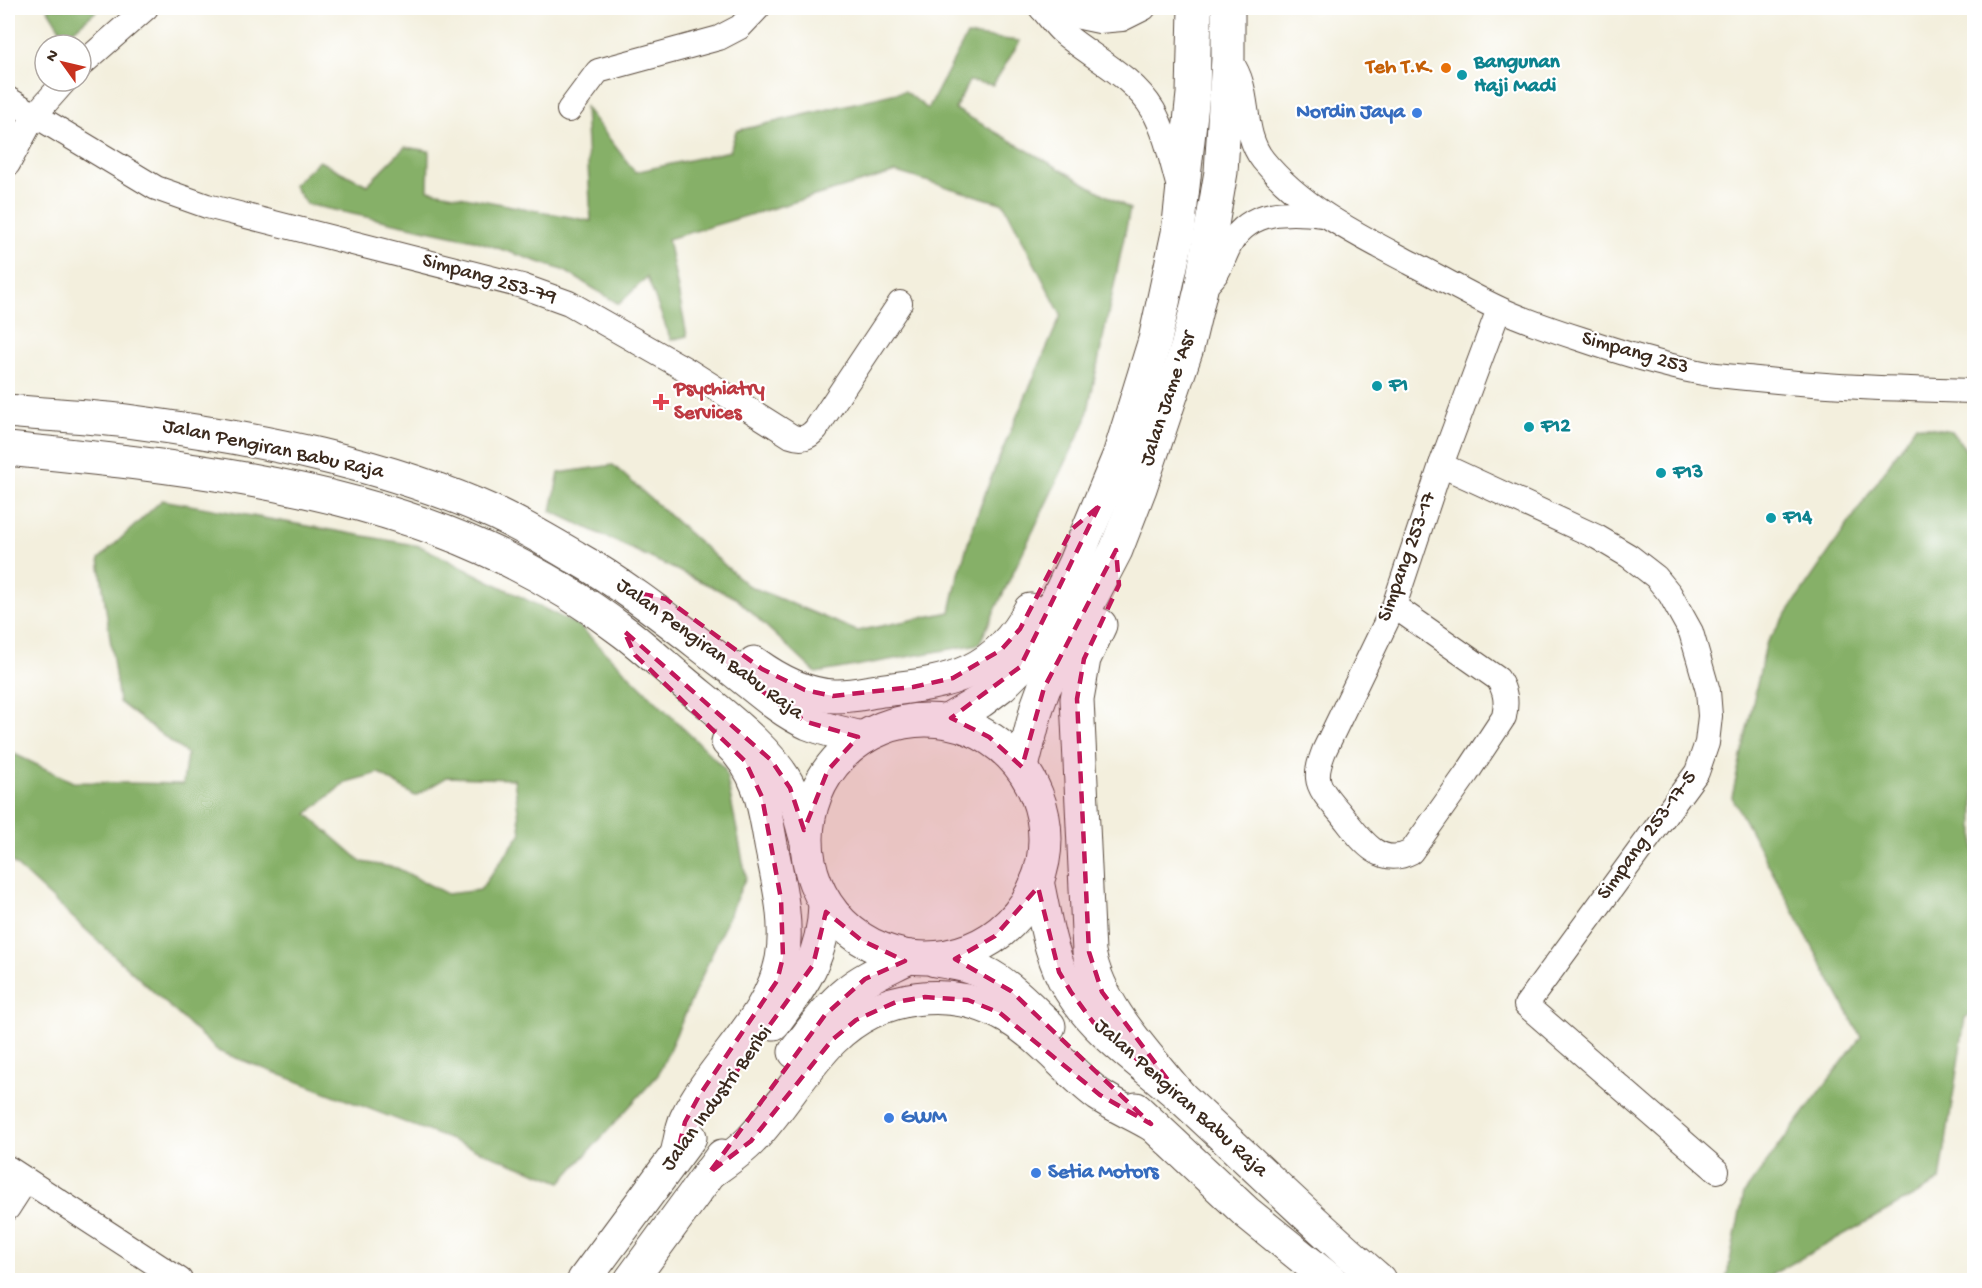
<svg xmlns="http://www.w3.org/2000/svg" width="1982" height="1288" font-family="'Gochi Hand',sans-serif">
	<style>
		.forest { fill: #86b068; stroke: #606d43; stroke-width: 1.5; fill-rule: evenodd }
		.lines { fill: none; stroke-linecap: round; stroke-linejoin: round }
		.street-casing { stroke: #57483b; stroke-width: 26 }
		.primary-casing { stroke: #57483b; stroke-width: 35 }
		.street { stroke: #fff; stroke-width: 24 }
		.primary { stroke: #fff; stroke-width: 33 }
		.marked { fill: #c2185b; fill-opacity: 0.2; stroke: #c2185b; stroke-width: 4.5; stroke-dasharray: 12 8; stroke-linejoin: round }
		.food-dot { fill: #e8710a; stroke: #fff; stroke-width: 2 }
		.culture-dot { fill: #0f9aa8; stroke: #fff; stroke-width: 2 }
		.shop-dot { fill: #3f7fe0; stroke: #fff; stroke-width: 2 }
		.health-dot { fill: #e0444e; stroke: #fff; stroke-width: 2 }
		.labels { text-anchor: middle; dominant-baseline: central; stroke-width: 4.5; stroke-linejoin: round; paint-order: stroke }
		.culture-label { font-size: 21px; font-weight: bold; fill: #0d838f; stroke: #fff; text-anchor: start }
		.food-label { font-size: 21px; font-weight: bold; fill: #c56008; stroke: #fff; text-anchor: end }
		.shop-label { font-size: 21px; font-weight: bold; fill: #366cbe; stroke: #fff; text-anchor: start }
		.street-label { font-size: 21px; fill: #3b2a1e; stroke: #fff }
		.health-label { font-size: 21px; font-weight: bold; fill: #be3a42; stroke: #fff; text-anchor: start }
	</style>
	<rect width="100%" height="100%" fill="#fff"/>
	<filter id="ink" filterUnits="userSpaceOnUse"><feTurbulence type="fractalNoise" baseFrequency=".0167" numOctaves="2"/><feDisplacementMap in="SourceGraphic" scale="12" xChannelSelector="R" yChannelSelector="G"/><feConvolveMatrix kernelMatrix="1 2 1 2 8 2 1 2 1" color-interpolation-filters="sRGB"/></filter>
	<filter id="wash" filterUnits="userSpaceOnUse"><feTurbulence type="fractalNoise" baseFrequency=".008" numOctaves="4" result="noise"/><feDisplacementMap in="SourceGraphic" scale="24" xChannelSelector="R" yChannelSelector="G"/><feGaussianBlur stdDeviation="1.35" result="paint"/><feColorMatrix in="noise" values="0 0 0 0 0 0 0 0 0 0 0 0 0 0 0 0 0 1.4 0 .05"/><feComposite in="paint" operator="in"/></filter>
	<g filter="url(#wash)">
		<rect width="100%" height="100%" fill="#f3efdd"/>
		<g class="forest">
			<polygon points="47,8 100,8 65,37"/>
			<path d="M967,35L1020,41L993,85L969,81L955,109L1130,209L1086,420L979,644L816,673L736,598L551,511L559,473L613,465L747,585L857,631L950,612C971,508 1020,412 1061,315L1004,204L896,172L668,239L687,336L671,340L647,277L619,304L565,271L474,240L306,204L293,185L319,161L367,185L405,147L429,151L428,190L591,221L585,107L635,172L730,151L736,131L905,91L928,109Z"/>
			<polygon points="1916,425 1952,431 1974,461 1974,1011 1965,1018 1940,1181 1762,1280 1726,1280 1744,1193 1861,1037 1732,797 1766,644"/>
			<path d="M162,500L420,546L579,626L725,769L746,877L658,1075L561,1182L218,1051L10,860L8,835V751L73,782L183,784L187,754L119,702L99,559ZM379,773L415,796L447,777L514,779L521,833L480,890L447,894L397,868L362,862L307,814L346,782Z"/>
		</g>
	</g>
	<g filter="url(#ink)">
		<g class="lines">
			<defs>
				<g id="street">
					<path d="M1041,8C1048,15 1054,25 1062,32C1092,58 1132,75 1153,110C1166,133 1171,159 1178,184"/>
					<polyline points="1042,9 1099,21 1122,19 1144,8"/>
					<path d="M1231,62C1252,90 1240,131 1263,160C1302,208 1358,235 1411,263C1441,278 1470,295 1500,309C1526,321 1553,330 1581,339C1619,352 1658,364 1698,372C1717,376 1738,377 1757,379C1829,387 1902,389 1974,391"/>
					<polyline points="81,65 146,8"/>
					<path d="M8,99L156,188L207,206L522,286L569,303L687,370L791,436C802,440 808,438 816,429L900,303"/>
					<polyline points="569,110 598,71 719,38 740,27 758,8"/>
					<polyline points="8,164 34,116 65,81"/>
					<path d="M1201,289C1222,273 1220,263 1231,243C1251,209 1289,211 1323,215"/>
					<polyline points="1441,465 1597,537 1629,556 1656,577 1670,594 1691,632 1708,691 1710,716 1707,743 1697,772 1526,1005 1717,1171"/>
					<path d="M1394,606L1498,679C1506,692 1507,702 1504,717L1467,773L1411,852C1378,869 1359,836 1341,814C1333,804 1319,791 1318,778C1317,769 1321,759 1324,751L1394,606L1441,465L1499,309"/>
					<polyline points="8,1168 180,1280"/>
					<polyline points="8,1208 26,1180"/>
				</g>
				<g id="primary">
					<path d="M8,411C49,415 92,416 134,422C255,438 385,463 497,514C524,527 550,542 575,557C630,588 678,628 728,666C753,685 779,710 808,723C826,730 844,734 863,738"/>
					<path d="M8,449C165,465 337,482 483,548C532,570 581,599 624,632C644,647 662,664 681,680C715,709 771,749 790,789C798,804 801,822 806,838"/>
					<path d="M1100,625L1084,659L1077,699L1089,952C1100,1008 1146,1053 1180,1096"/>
					<path d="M754,663C776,679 805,695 834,696C850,697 868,692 884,690C950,683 997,673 1030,610"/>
					<circle cx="926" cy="839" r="119"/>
					<polyline points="947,721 981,701 1002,685 1020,667 1057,600 1075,562 1119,456 1155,340 1178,233 1193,94 1195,8"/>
					<polyline points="1022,767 1037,707 1044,688 1116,550 1140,488 1187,348 1201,289 1221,172 1228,58 1228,8"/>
					<path d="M1037,881C1045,918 1050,958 1070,990C1097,1034 1143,1063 1181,1097C1247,1158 1311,1221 1379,1280"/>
					<path d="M935,960C948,962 961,964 973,968C1003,978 1027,1005 1049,1026"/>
					<path d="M774,1023C803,984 824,955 825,904"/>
					<path d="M795,1052C811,1032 827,1008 847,992C865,977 888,968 909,957"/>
					<polyline points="1136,1109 1246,1212 1330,1280"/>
					<path d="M677,1154C680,1143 681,1130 686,1119C712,1065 771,1018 782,959C789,923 778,881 771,845C764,804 760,772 728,742"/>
					<path d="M709,1173C723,1163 740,1152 752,1139C781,1109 803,1069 832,1040C879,993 953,984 1009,1018C1043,1038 1068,1072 1099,1095C1115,1106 1134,1114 1151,1124"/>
					<polyline points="584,1280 690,1137"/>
					<polyline points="631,1280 722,1156"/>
				</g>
			</defs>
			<use href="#street" class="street-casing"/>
			<use href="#primary" class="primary-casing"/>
			<use href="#street" class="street"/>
			<use href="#primary" class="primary"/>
		</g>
	</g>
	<path class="marked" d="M1099,506L1020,667L951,718L989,737L1022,767L1044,688L1116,550L1119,585L1084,659L1077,699L1089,952L1102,992L1180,1096L1093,1022L1071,992L1059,972L1038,887L995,936L955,959L1011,991L1151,1124L1100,1095L1000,1013L968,1000L925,997L896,1002L856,1020L832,1040L751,1141L709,1173L825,1015L865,979L905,961L861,940L826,912L813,965L677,1154L685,1122L699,1096L777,981L783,957L781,899L762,797L745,761L635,655L624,631L771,760L790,788L804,830L828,770L858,737L807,722L783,707L633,592L666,599L762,669L805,690L833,696L913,687L953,678L1001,650L1020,629L1072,529Z"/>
	<circle class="food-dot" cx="1446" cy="68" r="6"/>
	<g class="culture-dot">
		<circle cx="1462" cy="75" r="6"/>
		<circle cx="1377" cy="386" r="6"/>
		<circle cx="1529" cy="427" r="6"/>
		<circle cx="1661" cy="473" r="6"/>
		<circle cx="1771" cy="518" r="6"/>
	</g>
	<g class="shop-dot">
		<circle cx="1417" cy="113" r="6"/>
		<circle cx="889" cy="1118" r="6"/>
		<circle cx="1036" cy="1173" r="6"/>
	</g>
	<path class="health-dot" d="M658 393h6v6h6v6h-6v6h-6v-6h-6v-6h6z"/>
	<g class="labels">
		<g class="culture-label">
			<text x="1474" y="63">Bangunan<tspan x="1474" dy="24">Haji Madi</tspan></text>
			<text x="1389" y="386">F1</text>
			<text x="1541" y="427">F12</text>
			<text x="1673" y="473">F13</text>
			<text x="1783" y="518">F14</text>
		</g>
		<g class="food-label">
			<text x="1434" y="68">Teh T.K.</text>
		</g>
		<g class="shop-label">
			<text x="1405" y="113" text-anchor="end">Nordin Jaya</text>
			<text x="901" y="1118">GWM</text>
			<text x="1048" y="1173">Setia Motors</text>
		</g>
		<g class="street-label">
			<text transform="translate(489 280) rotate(16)">Simpang 253-79</text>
			<text transform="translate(1635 354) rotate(16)">Simpang 253</text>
			<text transform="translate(1169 399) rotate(-72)">Jalan Jame 'Asr</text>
			<text transform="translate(273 450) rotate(12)">Jalan Pengiran Babu Raja</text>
			<text transform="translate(1408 557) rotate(-70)">Simpang 253-17</text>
			<text transform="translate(709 650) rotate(36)">Jalan Pengiran Babu Raja</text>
			<text transform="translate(1648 836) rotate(-54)">Simpang 253-17-5</text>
			<text transform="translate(718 1099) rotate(-54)">Jalan Industri Beribi</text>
			<text transform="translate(1180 1099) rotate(42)">Jalan Pengiran Babu Raja</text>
		</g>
		<g class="health-label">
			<text x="674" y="390">Psychiatry<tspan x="674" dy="24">Services</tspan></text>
		</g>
	</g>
	<rect width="1982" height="1288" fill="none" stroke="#fff" stroke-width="30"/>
	<g transform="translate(63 63) rotate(304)"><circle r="28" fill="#ffffff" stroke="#b1aaa5" stroke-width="1.5"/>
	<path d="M0-4.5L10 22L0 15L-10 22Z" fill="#c8321e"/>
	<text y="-9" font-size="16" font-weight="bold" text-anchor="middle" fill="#3b2a1e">N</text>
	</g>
</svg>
